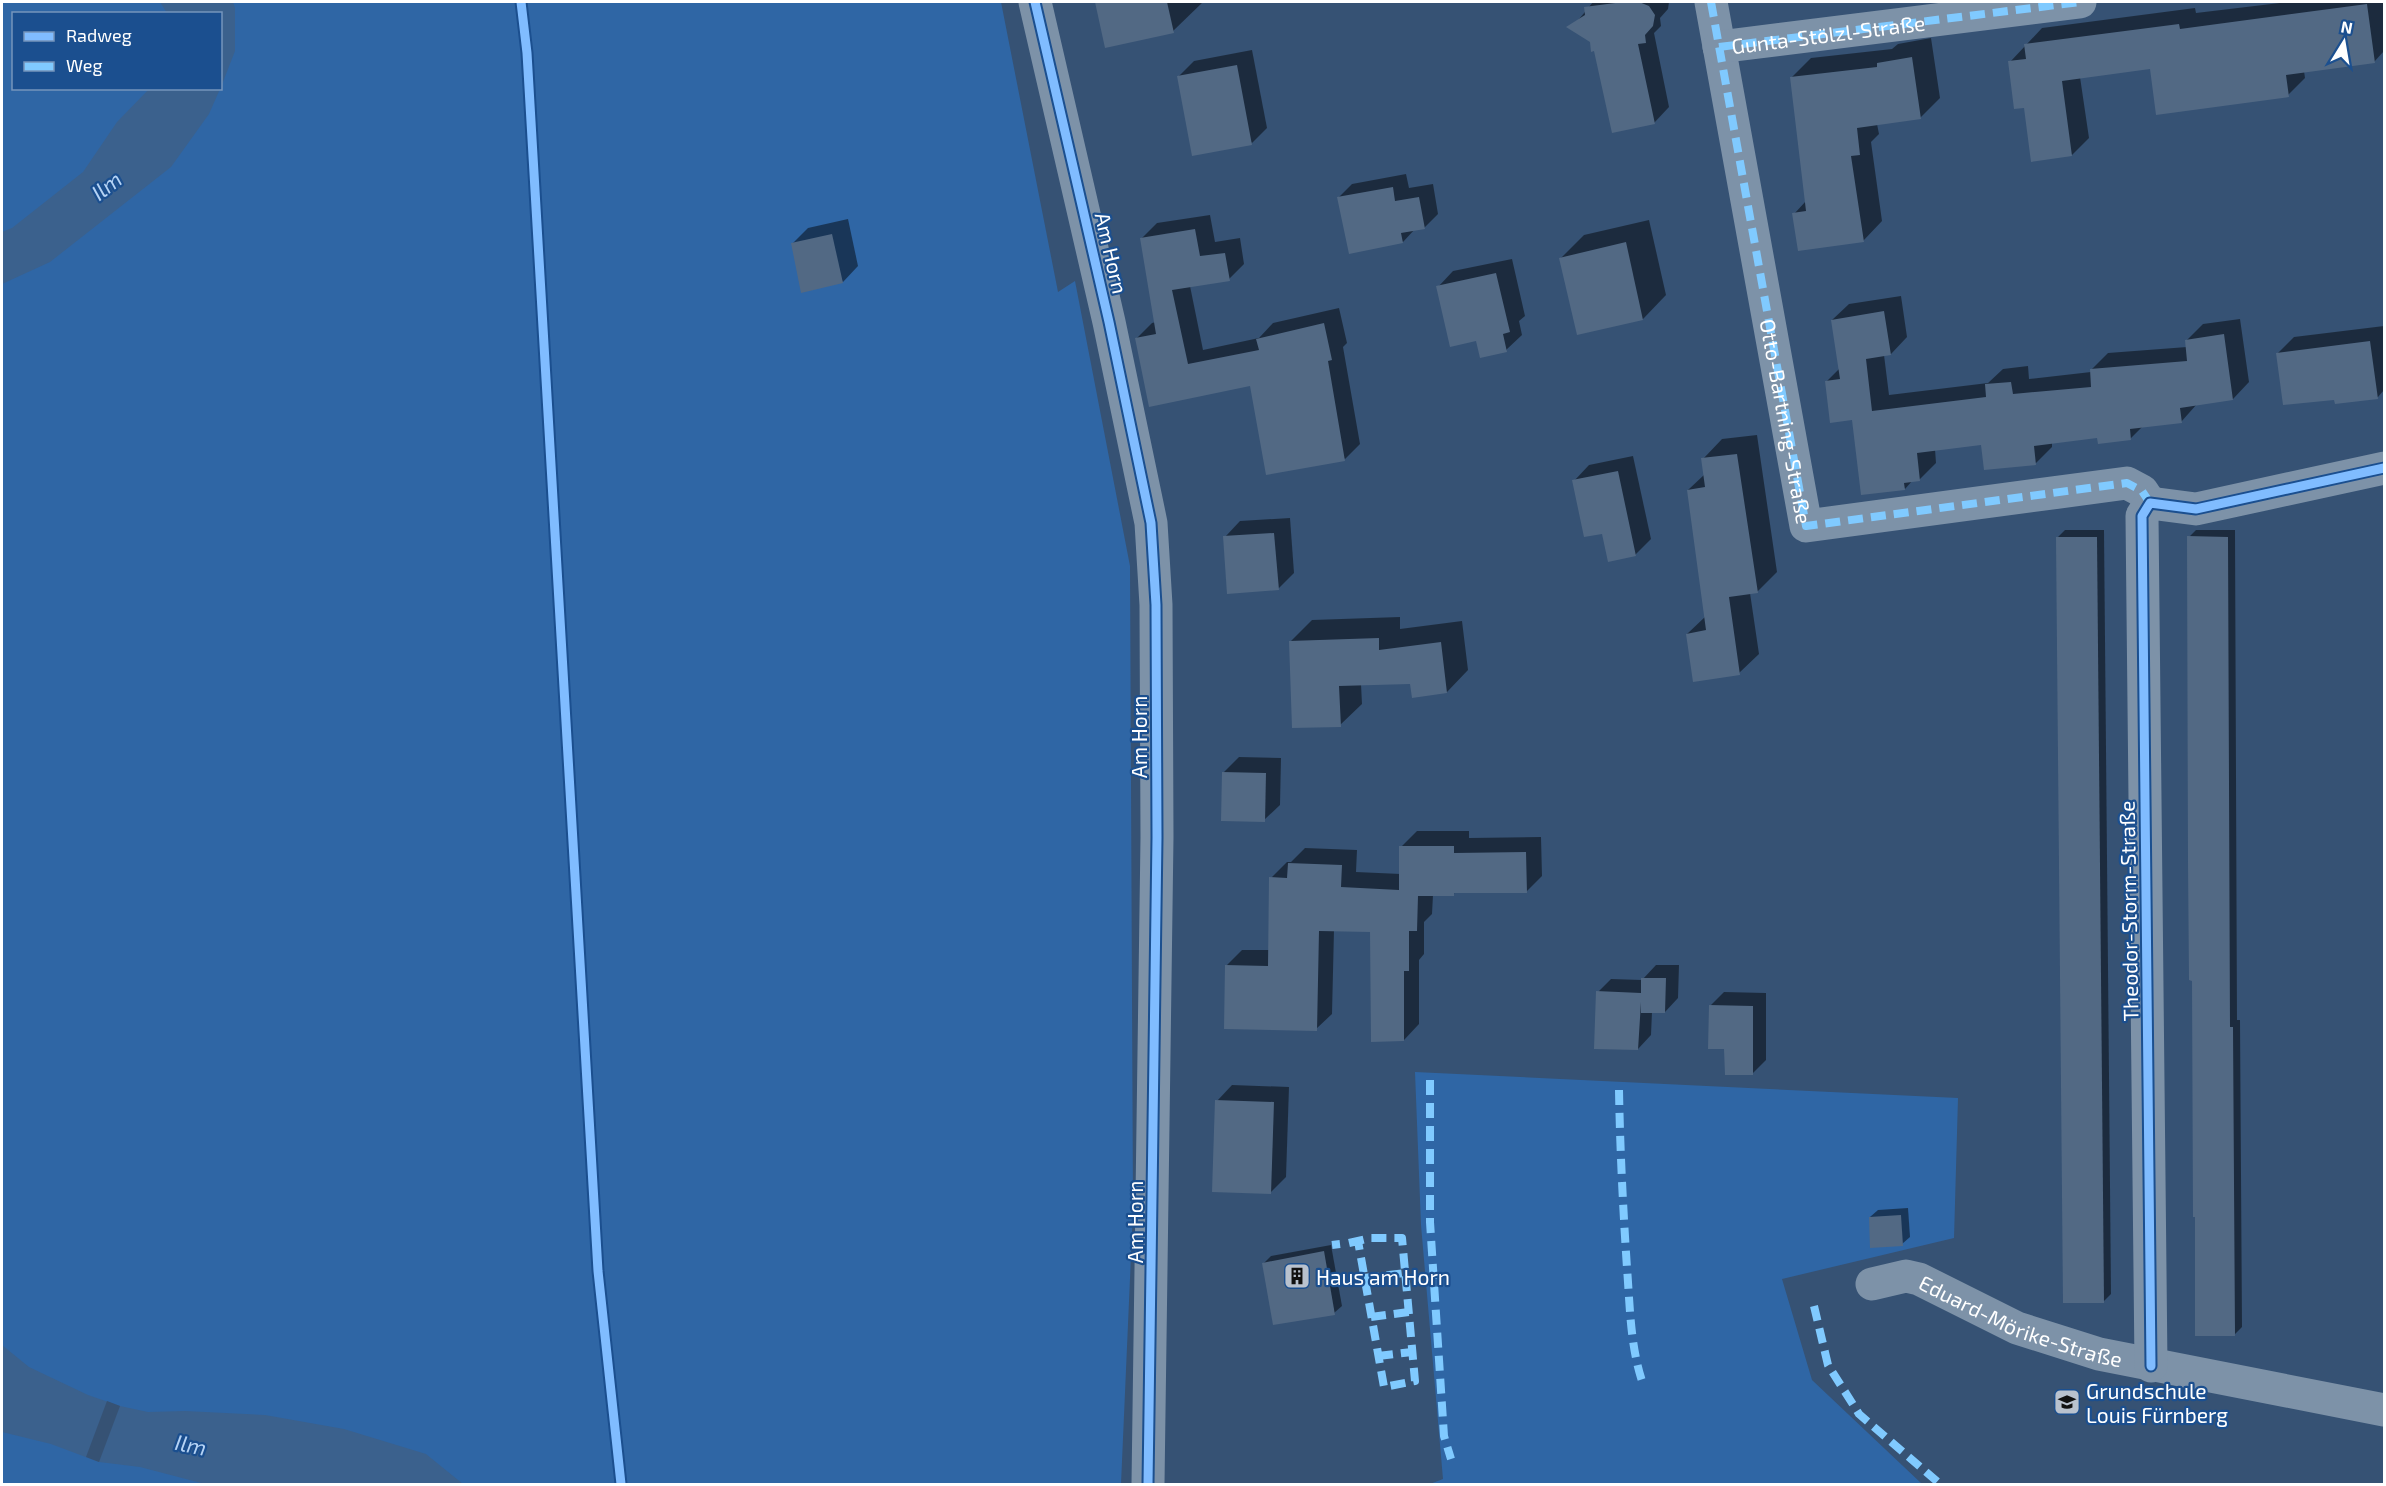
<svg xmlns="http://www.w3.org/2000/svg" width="2386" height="1486" font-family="'Exo 2',sans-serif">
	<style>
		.green { fill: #2f66a5; fill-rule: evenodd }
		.water { fill: #3b618d }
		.pier { fill: #365274 }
		.shadow { fill: #0007 }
		.building { fill: #526984 }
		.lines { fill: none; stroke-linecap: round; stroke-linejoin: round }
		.minor { stroke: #7d92a8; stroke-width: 33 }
		.quiet { stroke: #80caff; stroke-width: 8; stroke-dasharray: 15 8; stroke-linecap: butt }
		.cycleway-casing { stroke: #1b4f8f; stroke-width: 13 }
		.cycleway { stroke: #80bcff; stroke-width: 9 }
		.labels { text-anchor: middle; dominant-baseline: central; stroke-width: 4.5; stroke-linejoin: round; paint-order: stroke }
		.street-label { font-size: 21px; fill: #fff; stroke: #1b4f8f }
		.poi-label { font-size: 21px; fill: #fff; stroke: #1b4f8f; text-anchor: start }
		.water-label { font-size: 22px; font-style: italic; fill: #b5d3f5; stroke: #1b4f8f }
	</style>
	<rect width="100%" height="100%" fill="#365274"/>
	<g class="green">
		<path d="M2,2H1001L1058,292L1075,281L1130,566L1133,1210L1121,1484H2ZM14,14H220V88H14Z"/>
		<polygon points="1415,1072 1958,1098 1954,1238 1782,1279 1812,1380 1922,1484 1430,1484 1443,1479 1421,1225"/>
	</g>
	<g class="water">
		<polygon points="160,2 233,2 235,8 235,51 221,87 220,14 167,13"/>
		<polygon points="150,88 220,89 209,114 171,167 50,262 2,284 2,232 12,228 83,172 117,122"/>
		<polygon points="2,1345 29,1367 88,1395 120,1406 148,1412 185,1411 265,1415 344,1429 426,1454 463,1484 205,1484 140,1467 99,1462 51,1444 2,1432"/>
	</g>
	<polygon class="pier" points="107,1401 120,1406 99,1462 86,1457"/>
	<g class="shadow">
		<polygon points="1097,2 1203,2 1173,31 1107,46"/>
		<polygon points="1593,2 1669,2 1668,9 1660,18 1661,26 1654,33 1669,107 1654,123 1595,50 1591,41 1571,29"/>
		<polygon points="2288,2 2384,2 2384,51 2374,62 2304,71 2305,78 2288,95 2151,68 2080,77 2089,138 2072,155 2026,106 2010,62 2042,28 2195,8 2196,13"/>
		<polygon points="1931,38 1940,98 1920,118 1877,124 1879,134 1871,142 1882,221 1863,241 1794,214 1806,201 1791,78 1811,58 1892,49 1898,44"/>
		<polygon points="1252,50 1267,128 1252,143 1179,76 1194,61"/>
		<polygon points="1406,174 1409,188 1433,184 1438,214 1424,228 1415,229 1403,242 1338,198 1352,184"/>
		<polygon points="1210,215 1215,242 1240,238 1244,264 1229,279 1190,286 1203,350 1259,338 1273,323 1339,308 1347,343 1343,347 1360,444 1345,459 1252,384 1150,405 1136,339 1152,323 1156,322 1141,239 1157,223"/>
		<polygon points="848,219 858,266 843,282 792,244 808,228"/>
		<polygon points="1649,220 1666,295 1643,319 1578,333 1561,258 1584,235"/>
		<polygon points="1512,259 1525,316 1519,321 1522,335 1506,350 1478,339 1438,287 1453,271"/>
		<polygon points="1901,296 1907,337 1891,354 1884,355 1889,395 1988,383 2003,369 2028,366 2029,379 2091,372 2091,370 2108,353 2187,347 2186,341 2203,324 2240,319 2249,382 2233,399 2197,404 2181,422 2143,426 2130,439 2098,436 2052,442 2052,447 2036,463 1982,444 1935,449 1936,463 1920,479 1913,480 1905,489 1826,382 1840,368 1832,320 1849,304"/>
		<polygon points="2384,326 2384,390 2378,397 2335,398 2278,353 2294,337"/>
		<polygon points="1757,435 1777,572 1758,591 1750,593 1759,654 1739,673 1687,634 1706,616 1688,490 1705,474 1703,459 1722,439"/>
		<polygon points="1633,456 1651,539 1635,555 1603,532 1574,481 1589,465"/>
		<polygon points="1290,518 1294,573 1278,589 1225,537 1240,521"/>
		<polygon points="2065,530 2104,530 2111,1294 2103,1302 2058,537"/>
		<polygon points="2196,530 2235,530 2237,1020 2240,1020 2242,1327 2235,1334 2189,537"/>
		<polygon points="1400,617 1400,629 1462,621 1468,670 1447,692 1412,683 1361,684 1362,704 1340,725 1291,641 1312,620"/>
		<polygon points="1239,757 1281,758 1280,805 1264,820 1223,773"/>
		<polygon points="1417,831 1469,831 1469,838 1541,837 1542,876 1526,892 1456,892 1453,894 1433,895 1432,914 1424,922 1424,954 1419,960 1419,1024 1404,1040 1371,931 1334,930 1332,1014 1316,1029 1226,966 1242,950 1269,950 1271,878 1287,862 1291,862 1305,848 1357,850 1356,872 1401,874 1401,847"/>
		<polygon points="1656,965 1679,965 1678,998 1665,1012 1652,1012 1651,1035 1638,1049 1598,992 1611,979 1642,980"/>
		<polygon points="1724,992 1766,993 1766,1060 1752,1074 1726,1048 1711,1005"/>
		<polygon points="1232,1085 1289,1087 1286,1177 1270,1193 1217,1101"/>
		<polygon points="1908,1208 1910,1237 1902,1244 1870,1217 1878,1210"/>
		<polygon points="1331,1245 1342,1306 1334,1313 1264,1263 1271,1256"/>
	</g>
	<g class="building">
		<polygon points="1095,2 1167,2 1174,33 1105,48"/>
		<polygon points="1623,2 1639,2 1649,6 1655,15 1653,26 1645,35 1646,43 1638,44 1655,124 1612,133 1594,51 1591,52 1590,42 1566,27 1585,15 1584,7"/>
		<polygon points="2367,4 2375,63 2286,75 2289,97 2156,115 2150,69 2062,81 2072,156 2031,162 2024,108 2014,109 2008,61 2026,59 2024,44 2179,24 2180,29"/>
		<polygon points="1912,57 1921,119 1857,128 1860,155 1851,156 1864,242 1798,251 1792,213 1806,211 1790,77 1877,67 1877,63"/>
		<polygon points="1237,65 1252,145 1192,156 1177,76"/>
		<polygon points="1393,187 1395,201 1419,197 1425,229 1401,233 1403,243 1349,254 1337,197"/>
		<polygon points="1195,229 1200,256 1225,253 1230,281 1172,290 1188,364 1259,350 1256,339 1324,323 1332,360 1328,361 1345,461 1266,475 1250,386 1149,407 1135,338 1156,334 1140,238"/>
		<polygon points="832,234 843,283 801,293 791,243"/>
		<polygon points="1626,242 1643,320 1577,335 1559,258"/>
		<polygon points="1496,273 1510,332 1503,334 1507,352 1480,358 1476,341 1450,347 1436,286"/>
		<polygon points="1884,311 1891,355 1866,359 1872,411 1986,397 1985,384 2011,382 2013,394 2091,387 2090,369 2187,361 2185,340 2224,334 2233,400 2180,408 2182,423 2130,429 2131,440 2098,444 2097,438 2034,446 2036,465 1984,470 1981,445 1917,453 1920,481 1904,483 1905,490 1861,495 1852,420 1830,423 1825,381 1840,379 1831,320"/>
		<polygon points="2370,341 2378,399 2335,404 2334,400 2283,405 2276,353"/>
		<polygon points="1737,454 1758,593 1729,597 1740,675 1693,682 1686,634 1706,630 1687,490 1705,487 1701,458"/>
		<polygon points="1618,471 1636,556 1608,562 1602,534 1584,537 1572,480"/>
		<polygon points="1274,533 1279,590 1227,594 1223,536"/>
		<polygon points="2187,536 2228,537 2230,1027 2233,1027 2235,1336 2195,1336 2195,1217 2193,1217 2192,981 2189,980 2188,863"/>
		<polygon points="2056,537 2097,537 2104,1303 2063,1303"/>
		<polygon points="1379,638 1379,650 1441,642 1447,693 1412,698 1410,684 1339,686 1341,727 1292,728 1289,641"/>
		<polygon points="1222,772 1266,773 1265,822 1221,821"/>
		<polygon points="1399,846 1454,846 1454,853 1526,852 1527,893 1454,893 1454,896 1418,896 1417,931 1409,931 1409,971 1404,971 1404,1041 1371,1042 1370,932 1319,931 1317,1031 1224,1029 1225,965 1268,966 1269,877 1287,878 1288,863 1342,865 1341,887 1399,890"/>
		<polygon points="1641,978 1666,978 1665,1013 1641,1013 1641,1002 1638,1050 1594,1049 1596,991 1641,993"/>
		<polygon points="1709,1005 1753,1006 1753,1075 1725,1075 1724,1049 1708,1049"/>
		<polygon points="1215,1100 1274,1102 1271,1194 1212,1192"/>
		<polygon points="1901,1215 1903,1246 1870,1248 1869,1217"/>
		<polygon points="1324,1251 1335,1315 1273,1325 1262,1263"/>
	</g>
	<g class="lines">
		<g class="minor">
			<polyline points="1035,2 1109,322 1151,523 1156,605 1157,837 1148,1484"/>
			<path id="s1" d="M1711,2L1806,526L2127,483L2142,491L2150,503"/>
			<path id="s2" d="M1719,47L2080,2"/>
			<path id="s3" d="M1872,1284L1906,1276L1919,1279L2017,1328L2099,1354L2384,1410"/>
			<polyline points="2151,1366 2142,516 2150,503 2196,509 2384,468"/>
		</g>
		<g class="quiet">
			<polyline points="1711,2 1806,526 2127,483 2142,491 2150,503"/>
			<polyline points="1719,47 2080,2"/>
			<polyline points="1430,1080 1430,1222 1444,1436 1451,1459"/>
			<path d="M1619,1090C1620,1149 1623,1208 1627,1268C1630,1306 1630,1344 1642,1381"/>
			<polyline points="1349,1243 1370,1238 1402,1238 1415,1381 1384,1387 1358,1241"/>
			<polyline points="1332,1245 1340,1244"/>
			<polyline points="1364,1278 1405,1273"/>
			<polyline points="1814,1306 1828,1365 1859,1414 1940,1484"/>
			<polyline points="1371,1317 1409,1312"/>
			<polyline points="1378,1356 1412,1352"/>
		</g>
		<defs>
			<g id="cycleway">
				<polyline points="521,2 527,53 598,1271 621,1484"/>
				<polyline points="1035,2 1109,322 1151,523 1156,605 1157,837 1148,1484"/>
				<polyline points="2151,1366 2142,516 2150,503 2196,509 2384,468"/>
			</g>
		</defs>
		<use href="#cycleway" class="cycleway-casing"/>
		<use href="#cycleway" class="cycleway"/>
	</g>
	<defs>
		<symbol id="building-square" viewBox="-11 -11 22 22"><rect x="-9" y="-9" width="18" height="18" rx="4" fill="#b9c2ce" stroke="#1b4f8f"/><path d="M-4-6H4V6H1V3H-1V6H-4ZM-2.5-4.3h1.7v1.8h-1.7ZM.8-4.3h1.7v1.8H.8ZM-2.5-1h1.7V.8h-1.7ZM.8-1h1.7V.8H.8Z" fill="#111"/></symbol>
		<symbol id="school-square" viewBox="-11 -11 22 22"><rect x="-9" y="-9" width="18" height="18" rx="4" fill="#b9c2ce" stroke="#1b4f8f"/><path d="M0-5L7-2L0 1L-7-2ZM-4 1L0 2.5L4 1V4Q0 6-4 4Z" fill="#111"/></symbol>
	</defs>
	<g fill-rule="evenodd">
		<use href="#building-square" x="1282" y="1261" width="30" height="30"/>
		<use href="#school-square" x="2052" y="1387" width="30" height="30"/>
	</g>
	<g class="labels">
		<g class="street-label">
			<text stroke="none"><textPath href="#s2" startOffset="110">Gunta-Stölzl-Straße</textPath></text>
			<text transform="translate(1112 253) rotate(77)">Am Horn</text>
			<text stroke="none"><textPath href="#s1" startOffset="426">Otto-Bartning-Straße</textPath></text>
			<text transform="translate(1138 737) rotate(-90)">Am Horn</text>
			<text transform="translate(2128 911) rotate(-91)">Theodor-Storm-Straße</text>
			<text transform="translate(1134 1222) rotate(-90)">Am Horn</text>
			<text stroke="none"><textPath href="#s3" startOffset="159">Eduard-Mörike-Straße</textPath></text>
		</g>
		<g class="poi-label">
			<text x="1316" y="1276">Haus am Horn</text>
			<text x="2086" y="1390">Grundschule<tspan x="2086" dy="24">Louis Fürnberg</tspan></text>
		</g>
		<g class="water-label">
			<text transform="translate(106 185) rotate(-37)">Ilm</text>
			<text transform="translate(191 1444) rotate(12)">Ilm</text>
		</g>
	</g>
	<rect width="2386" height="1486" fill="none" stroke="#ffffff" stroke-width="6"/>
	<rect x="12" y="12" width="210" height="78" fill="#1b4f8f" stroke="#7695bc" stroke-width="1.5"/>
	<rect x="24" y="32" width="30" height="9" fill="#80bcff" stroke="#7695bc" stroke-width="1.5"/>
	<text x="66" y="42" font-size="18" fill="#ffffff">Radweg</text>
	<rect x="24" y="62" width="30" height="9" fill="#80caff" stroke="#7695bc" stroke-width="1.5"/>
	<text x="66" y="72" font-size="18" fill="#ffffff">Weg</text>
	<g transform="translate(2344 42) rotate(11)" stroke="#1b4f8f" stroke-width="4.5" paint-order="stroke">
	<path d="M0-4.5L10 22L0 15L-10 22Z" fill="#ffffff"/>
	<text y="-9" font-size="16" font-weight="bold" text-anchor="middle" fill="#ffffff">N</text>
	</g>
</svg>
